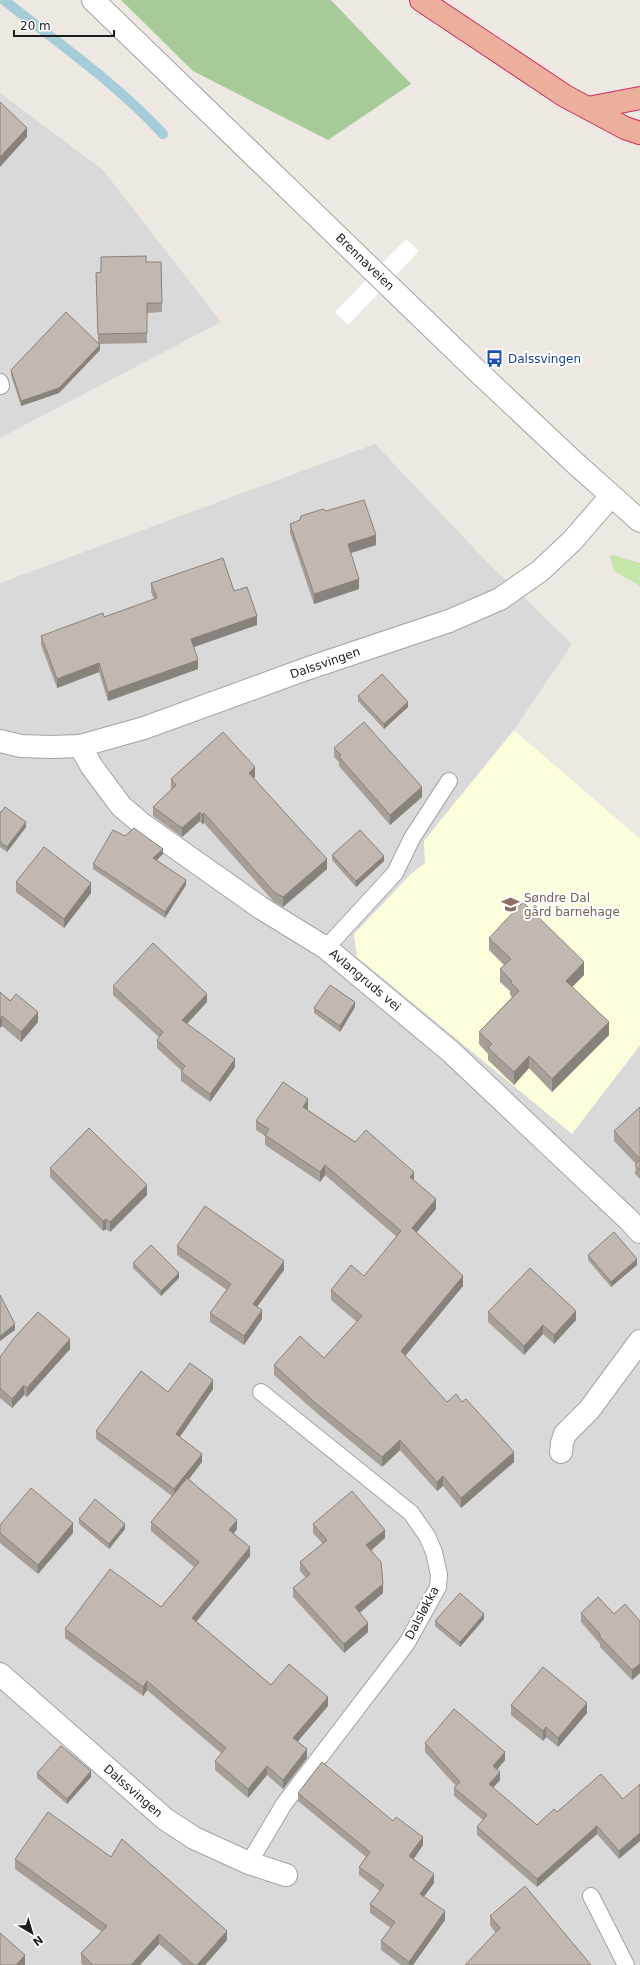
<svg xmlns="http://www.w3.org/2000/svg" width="640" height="1965" font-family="'DejaVu Sans',sans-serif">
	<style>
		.residential { fill: #dad9d9 }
		.education { fill: #fcfdda }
		.grass { fill: #c5e5a9 }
		.forest { fill: #a6ca98 }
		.pier { fill: #fff }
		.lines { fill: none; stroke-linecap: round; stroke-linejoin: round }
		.stream { stroke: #a4ccd9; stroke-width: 10 }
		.service-casing { stroke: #a3a3a3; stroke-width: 18 }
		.minor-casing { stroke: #a3a3a3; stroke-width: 24 }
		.tertiary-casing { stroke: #a3a3a3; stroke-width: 24 }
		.trunk-casing { stroke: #ce2b5f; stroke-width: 24 }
		.service { stroke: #fff; stroke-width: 16 }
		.minor { stroke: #fff; stroke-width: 22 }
		.tertiary { stroke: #fff; stroke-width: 22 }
		.trunk { stroke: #ecaf9b; stroke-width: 22 }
		.wall { fill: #a69f98 }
		.shaded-wall { fill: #87827c }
		.building { fill: #c1b9b1; stroke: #87827c }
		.labels { text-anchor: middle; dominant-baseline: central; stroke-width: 4; stroke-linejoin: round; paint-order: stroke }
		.street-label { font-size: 12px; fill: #1c1c1c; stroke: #fff }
		.transit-label { font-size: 12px; fill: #164399; stroke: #fff; text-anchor: start }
		.education-label { font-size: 12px; fill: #785e54; stroke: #fff; text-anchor: start }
	</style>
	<rect width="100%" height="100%" fill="#ede9e2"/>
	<g class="residential">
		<polygon points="0,93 103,170 221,322 0,438"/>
		<polygon points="375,444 491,566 572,644 514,730 424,841 425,863 409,875 571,1134 640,1046 640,1965 0,1965 0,583"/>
	</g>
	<polygon class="education" points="514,730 640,839 640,1045 572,1134 357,957 354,934 410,875 425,863 424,841"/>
	<polygon class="grass" points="613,555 640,563 640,586 614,571 610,556"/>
	<polygon class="forest" points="121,0 331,0 411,84 328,140 193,71"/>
	<polygon class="pier" points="406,239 419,251 348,325 335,312"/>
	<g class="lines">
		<path class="stream" d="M4,0C58,43 116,83 163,134"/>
		<defs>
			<g id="service">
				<polyline points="0,382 1,386"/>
				<polyline points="326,948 395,873 412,838 449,781"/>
				<polyline points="249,1863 284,1804 407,1643 438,1587 439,1575 434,1552 427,1536 411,1513 261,1392"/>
				<polyline points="591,1896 626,1965"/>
			</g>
			<g id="minor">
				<polyline points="0,741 21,746 51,747 80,746 144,728 306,669 449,621 500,599 540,571 572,541 611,496"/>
				<polyline points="80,746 92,767 121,806 142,824 261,908 326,948 450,1051 630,1221 640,1232"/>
				<polyline points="561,1452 562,1443 565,1434 589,1410 640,1341"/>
				<polyline points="0,1674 165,1819 194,1838 249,1863 286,1875"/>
			</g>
			<polyline id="tertiary" points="93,0 475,369 575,463 640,521"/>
			<g id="trunk">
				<polyline points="421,0 565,96 625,128 640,133"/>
				<polyline points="588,108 640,98"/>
			</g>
		</defs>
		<use href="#service" class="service-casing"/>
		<use href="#minor" class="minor-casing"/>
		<use href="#tertiary" class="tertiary-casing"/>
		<use href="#trunk" class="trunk-casing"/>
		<use href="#service" class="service"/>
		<use href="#minor" class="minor"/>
		<use href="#tertiary" class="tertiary"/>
		<use href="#trunk" class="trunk"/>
	</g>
	<g class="wall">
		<polygon points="146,262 162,303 162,312 147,313 147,343 99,344 100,350 59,393 21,406 11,375 11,370 98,342 96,273 101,272"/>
		<polygon points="290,524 376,545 350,553 359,589 314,604 290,533"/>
		<polygon points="151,583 234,591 257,625 194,647 198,669 108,701 99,672 57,688 41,645 41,636 104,617 154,599 151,592"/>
		<polygon points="358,696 408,707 384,729 358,701"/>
		<polygon points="334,748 422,797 390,825 339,766 339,762 334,757"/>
		<polygon points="255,777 254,778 327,869 283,907 274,902 204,823 202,824 200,821 182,837 153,816 153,807 171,790 171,779"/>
		<polygon points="0,812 26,827 7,852 0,847"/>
		<polygon points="125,836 163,854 157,860 186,885 165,918 93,869 93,864"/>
		<polygon points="332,855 384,861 356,887 332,860"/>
		<polygon points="16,882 91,893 64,928 16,892"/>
		<polygon points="489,938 584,975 572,987 609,1035 552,1092 529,1068 514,1085 488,1060 488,1054 479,1044 479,1032 512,997 510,995 510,991 500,982 500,969 504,965 489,950"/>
		<polygon points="113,986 207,1002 187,1024 235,1067 210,1102 181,1081 181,1072 182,1071 157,1048 157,1040 159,1037 113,995"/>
		<polygon points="0,992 38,1022 21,1042 2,1026"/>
		<polygon points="355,1007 340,1032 314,1013 314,1008"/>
		<polygon points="640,1107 640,1179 635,1174 636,1164 614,1141 614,1131"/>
		<polygon points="308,1109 308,1110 355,1142 414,1180 436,1209 416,1232 463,1286 405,1356 447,1402 514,1462 461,1508 443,1486 437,1491 400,1450 382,1467 319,1415 274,1375 274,1365 324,1358 357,1322 331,1300 331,1290 364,1276 397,1237 325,1175 320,1182 265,1145 265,1136 256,1130 256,1121"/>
		<polygon points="50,1168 147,1195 110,1232 106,1229 103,1231 50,1177"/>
		<polygon points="177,1246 284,1270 257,1307 262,1319 244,1345 210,1322 210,1313 227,1290 177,1255"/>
		<polygon points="588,1255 637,1265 611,1287 588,1260"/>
		<polygon points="133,1263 179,1278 161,1296 133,1268"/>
		<polygon points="488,1312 576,1320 554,1344 543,1334 524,1355 488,1322"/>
		<polygon points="70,1349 27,1397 24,1395 12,1408 0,1398 0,1357"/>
		<polygon points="213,1389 180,1437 202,1462 189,1479 237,1529 234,1533 250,1556 196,1621 271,1685 328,1706 298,1741 307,1758 283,1789 267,1775 248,1798 215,1770 215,1761 221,1753 147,1690 143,1696 65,1638 65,1629 161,1607 194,1567 151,1531 151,1522 172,1496 96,1439 96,1431 168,1392"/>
		<polygon points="79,1519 125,1529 109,1549 79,1524"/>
		<polygon points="313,1524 385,1538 371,1551 383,1593 360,1613 368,1632 344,1653 293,1597 293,1588 306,1578 300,1571 300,1562 323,1544 313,1533"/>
		<polygon points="0,1525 73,1533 38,1574 0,1543"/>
		<polygon points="581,1613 614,1614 640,1621 640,1673 632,1680 600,1647 600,1644 581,1622"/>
		<polygon points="484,1619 460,1647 435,1626 435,1621"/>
		<polygon points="511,1705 587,1713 558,1747 546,1737 543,1741 511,1715"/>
		<polygon points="425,1743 505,1760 497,1770 500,1780 493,1788 537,1825 557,1812 623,1799 619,1859 597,1834 537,1887 477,1835 477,1827 483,1820 454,1796 454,1788 456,1786 425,1752"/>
		<polygon points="37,1773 91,1777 67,1804 37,1778"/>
		<polygon points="298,1793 393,1821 423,1845 414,1859 434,1883 424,1896 445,1920 413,1965 401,1965 381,1950 381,1941 391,1928 370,1913 370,1904 380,1891 359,1875 359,1867 366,1857 298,1801"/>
		<polygon points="111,1857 227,1940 205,1965 183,1965 159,1944 140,1965 83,1965 81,1963 81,1953 102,1932 15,1869 15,1859"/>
		<polygon points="490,1916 591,1965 495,1932 490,1925"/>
	</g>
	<g class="shaded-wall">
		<polygon points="27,128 27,137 0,167 0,157"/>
		<polygon points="100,345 100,350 59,393 21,406 21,401"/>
		<polygon points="376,535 376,545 348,554 348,544"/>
		<polygon points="359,579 359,589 314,604 314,594"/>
		<polygon points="257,616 257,625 191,648 191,639"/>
		<polygon points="198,660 198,669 108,701 108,692"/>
		<polygon points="99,663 99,672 57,688 57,679"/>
		<polygon points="408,702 408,707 384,729 384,724"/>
		<polygon points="255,767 255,777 249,782 249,773"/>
		<polygon points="422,787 422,797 390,825 390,815"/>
		<polygon points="200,812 200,821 182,837 182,828"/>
		<polygon points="204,813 204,823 202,824 202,815"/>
		<polygon points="26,822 26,827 7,852 7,847"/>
		<polygon points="163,849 163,854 153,863 153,858"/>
		<polygon points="384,856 384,861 356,887 356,881"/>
		<polygon points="327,859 327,869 283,907 283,897"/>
		<polygon points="186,880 186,885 165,918 165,912"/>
		<polygon points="91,883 91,893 64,928 64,919"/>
		<polygon points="584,962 584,975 566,993 566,981"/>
		<polygon points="207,994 207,1002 182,1029 182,1020"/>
		<polygon points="355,1002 355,1007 340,1032 340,1026"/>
		<polygon points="38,1012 38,1022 21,1042 21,1032"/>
		<polygon points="2,1016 2,1026 0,1028 0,1019"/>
		<polygon points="609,1022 609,1035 552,1092 552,1079"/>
		<polygon points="529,1056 529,1068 514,1085 514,1072"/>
		<polygon points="235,1059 235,1067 210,1102 210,1094"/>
		<polygon points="308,1099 308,1109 303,1116 303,1107"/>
		<polygon points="325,1165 325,1175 320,1182 320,1172"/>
		<polygon points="414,1172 414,1182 410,1177"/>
		<polygon points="147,1185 147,1195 110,1232 110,1222"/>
		<polygon points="436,1199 436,1209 412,1238 412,1228"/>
		<polygon points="106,1219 106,1229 103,1231 103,1221"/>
		<polygon points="637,1259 637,1265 611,1287 611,1282"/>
		<polygon points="284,1261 284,1270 253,1312 253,1304"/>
		<polygon points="179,1273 179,1278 161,1296 161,1291"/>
		<polygon points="463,1276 463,1286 401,1361 401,1351"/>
		<polygon points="262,1310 262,1319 244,1345 244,1336"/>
		<polygon points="576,1311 576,1320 554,1344 554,1335"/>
		<polygon points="15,1324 15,1330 0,1341 0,1336"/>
		<polygon points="543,1325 543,1334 524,1355 524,1346"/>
		<polygon points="70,1339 70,1349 27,1397 27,1388"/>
		<polygon points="213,1380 213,1389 176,1442 176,1434"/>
		<polygon points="24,1385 24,1395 12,1408 12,1399"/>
		<polygon points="400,1440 400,1450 382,1467 382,1457"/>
		<polygon points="514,1452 514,1462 461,1508 461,1498"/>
		<polygon points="202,1454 202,1462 174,1498 174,1489"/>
		<polygon points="443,1476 443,1486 437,1491 437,1482"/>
		<polygon points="237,1520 237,1529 229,1539 229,1530"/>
		<polygon points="73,1523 73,1533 38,1574 38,1565"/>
		<polygon points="125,1524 125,1529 109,1549 109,1544"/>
		<polygon points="385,1530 385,1538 366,1554 366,1545"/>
		<polygon points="250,1547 250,1556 192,1627 192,1618"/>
		<polygon points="383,1584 383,1593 355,1616 355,1607"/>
		<polygon points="484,1614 484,1619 460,1647 460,1642"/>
		<polygon points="368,1623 368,1632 344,1653 344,1644"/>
		<polygon points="640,1664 640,1673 632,1680 632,1670"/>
		<polygon points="147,1681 147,1690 143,1696 143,1687"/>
		<polygon points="328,1697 328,1706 293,1747 293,1738"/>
		<polygon points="587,1703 587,1713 558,1747 558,1738"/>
		<polygon points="546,1727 546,1737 543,1741 543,1731"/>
		<polygon points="307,1749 307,1758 283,1789 283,1780"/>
		<polygon points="505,1752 505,1760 493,1774 493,1766"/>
		<polygon points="267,1766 267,1775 248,1798 248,1789"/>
		<polygon points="91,1771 91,1777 67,1804 67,1799"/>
		<polygon points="500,1772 500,1780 489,1792 489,1784"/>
		<polygon points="597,1826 597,1834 537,1887 537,1879"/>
		<polygon points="640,1833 640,1841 619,1859 619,1851"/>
		<polygon points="423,1837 423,1845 409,1865 409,1856"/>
		<polygon points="434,1874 434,1883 420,1902 420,1894"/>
		<polygon points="445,1911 445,1920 413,1965 409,1965 409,1962"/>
		<polygon points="227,1931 227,1940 205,1965 197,1965"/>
		<polygon points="159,1934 159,1944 140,1965 131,1965"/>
		<polygon points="25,1955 25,1965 16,1965"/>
	</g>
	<g class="building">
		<polygon points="0,102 27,128 0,157"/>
		<polygon points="146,256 146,262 161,262 162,303 147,303 147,333 98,334 96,273 101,272 101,257"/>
		<polygon points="66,312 100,345 59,388 21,401 11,370"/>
		<polygon points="364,500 376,535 348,544 359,579 314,594 290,524 300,520 301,516 323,509 326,511"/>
		<polygon points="223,558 234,591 247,587 257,616 191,639 198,660 108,692 99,663 57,679 41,636 103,613 104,617 157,598 151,583"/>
		<polygon points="382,674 408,702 384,724 358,696"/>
		<polygon points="364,722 422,787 390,815 339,757 341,755 334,748"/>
		<polygon points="223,732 255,767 249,773 327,859 283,897 274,892 204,813 202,815 200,812 182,828 153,807 176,785 171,779"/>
		<polygon points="5,807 26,822 7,847 0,842 0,812 1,812"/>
		<polygon points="134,828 163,849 153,858 186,880 165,912 93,864 113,830 125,836"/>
		<polygon points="360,830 384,856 356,881 332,855"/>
		<polygon points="44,847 91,883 64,919 16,882"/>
		<polygon points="523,902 584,962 566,981 609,1022 552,1079 529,1056 514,1072 488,1048 492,1044 479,1032 519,991 510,982 512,981 500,969 511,959 489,938"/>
		<polygon points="153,943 207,994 182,1020 235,1059 210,1094 181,1072 185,1066 157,1040 163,1032 113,986"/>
		<polygon points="330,985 355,1002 340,1026 314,1008"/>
		<polygon points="0,992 10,1001 16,994 38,1012 21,1032 2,1016 0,1019"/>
		<polygon points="283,1082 308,1099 303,1107 355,1142 366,1130 414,1172 410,1177 436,1199 412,1228 463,1276 401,1351 447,1402 456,1394 462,1402 466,1399 514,1452 461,1498 443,1476 437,1482 400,1440 382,1457 319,1406 274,1365 300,1336 324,1358 362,1316 331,1290 351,1265 364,1276 401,1231 325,1165 320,1172 265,1135 269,1129 256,1121"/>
		<polygon points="640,1107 640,1159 614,1131"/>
		<polygon points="89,1128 147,1185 110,1222 106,1219 103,1221 50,1168"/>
		<polygon points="640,1160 640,1170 635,1165"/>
		<polygon points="205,1206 284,1261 253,1304 262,1310 244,1336 210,1313 231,1284 177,1246"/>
		<polygon points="614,1232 637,1259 611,1282 588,1255"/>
		<polygon points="151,1245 179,1273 161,1291 133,1263"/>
		<polygon points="530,1268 576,1311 554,1335 543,1325 524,1346 488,1312"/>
		<polygon points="0,1295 15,1324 0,1336"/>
		<polygon points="38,1312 70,1339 27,1388 24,1385 12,1399 0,1388 0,1357 14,1338"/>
		<polygon points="190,1363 213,1380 176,1434 202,1454 174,1489 96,1431 141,1371 168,1392"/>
		<polygon points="187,1478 237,1520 229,1530 250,1547 192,1618 271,1685 289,1664 328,1697 293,1738 307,1749 283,1780 267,1766 248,1789 215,1761 226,1748 147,1681 143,1687 65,1629 110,1569 161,1607 199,1562 151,1522"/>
		<polygon points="31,1488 73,1523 38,1565 0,1533 0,1525"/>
		<polygon points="352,1491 385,1530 366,1545 381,1562 383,1584 355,1607 368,1623 344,1644 293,1588 310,1574 300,1562 327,1540 313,1524"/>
		<polygon points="95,1499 125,1524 109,1544 79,1519"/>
		<polygon points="460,1593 484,1614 460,1642 435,1621"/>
		<polygon points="598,1597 614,1614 625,1604 640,1621 640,1664 632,1670 600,1637 600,1634 581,1613"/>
		<polygon points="543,1667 587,1703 558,1738 546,1727 543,1731 511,1705"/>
		<polygon points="454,1709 505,1752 493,1766 500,1772 489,1784 537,1825 554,1809 557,1812 601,1774 623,1799 640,1784 640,1833 619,1851 597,1826 537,1879 477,1827 487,1815 454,1788 460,1782 425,1743"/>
		<polygon points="61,1746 91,1771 67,1799 37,1773"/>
		<polygon points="322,1762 393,1821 396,1817 423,1837 409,1856 434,1874 420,1894 445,1911 409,1962 381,1941 395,1922 370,1904 384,1885 359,1867 370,1852 298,1793"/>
		<polygon points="48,1812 111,1857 122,1839 227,1931 197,1965 194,1965 159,1934 131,1965 93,1965 81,1953 107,1926 15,1859"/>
		<polygon points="525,1886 591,1965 465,1965 500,1928 490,1916"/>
		<polygon points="0,1933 25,1955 16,1965 0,1965"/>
	</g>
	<defs>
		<symbol id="bus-bare" viewBox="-9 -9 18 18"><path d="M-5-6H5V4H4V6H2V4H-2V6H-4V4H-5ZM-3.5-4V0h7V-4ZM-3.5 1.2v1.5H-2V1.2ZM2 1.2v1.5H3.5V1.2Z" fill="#1a4fb4" stroke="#fff" stroke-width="2.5" paint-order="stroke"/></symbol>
		<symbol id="school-bare" viewBox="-9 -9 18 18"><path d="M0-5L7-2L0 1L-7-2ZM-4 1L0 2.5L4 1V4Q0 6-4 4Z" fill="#8d6e63" stroke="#fff" stroke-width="2.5" paint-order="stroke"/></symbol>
	</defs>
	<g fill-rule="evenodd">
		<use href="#bus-bare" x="482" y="346" width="25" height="25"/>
		<use href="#school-bare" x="498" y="892" width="25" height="25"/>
	</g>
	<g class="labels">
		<g class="street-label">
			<text transform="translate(365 262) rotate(44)">Brennaveien</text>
			<text transform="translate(325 663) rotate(-19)">Dalssvingen</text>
			<text transform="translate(365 980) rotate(40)">Avlangruds vei</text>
			<text transform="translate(422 1613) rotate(-62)">Dalsløkka</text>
			<text transform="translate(133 1791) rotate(41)">Dalssvingen</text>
		</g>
		<g class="transit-label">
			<text x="508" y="359">Dalssvingen</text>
		</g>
		<g class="education-label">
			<text x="524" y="898">Søndre Dal<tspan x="524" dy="14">gård barnehage</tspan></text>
		</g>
	</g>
	<g transform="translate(32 1933) rotate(142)" stroke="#ffffff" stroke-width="3" paint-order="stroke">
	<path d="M0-3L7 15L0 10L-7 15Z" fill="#1c1c1c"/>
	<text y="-6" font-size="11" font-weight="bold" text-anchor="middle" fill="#1c1c1c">N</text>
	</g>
	<path d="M14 30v6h100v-6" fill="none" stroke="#1c1c1c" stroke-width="2"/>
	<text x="20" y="30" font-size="12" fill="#1c1c1c" stroke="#ffffff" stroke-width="3" paint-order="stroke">20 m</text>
</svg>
